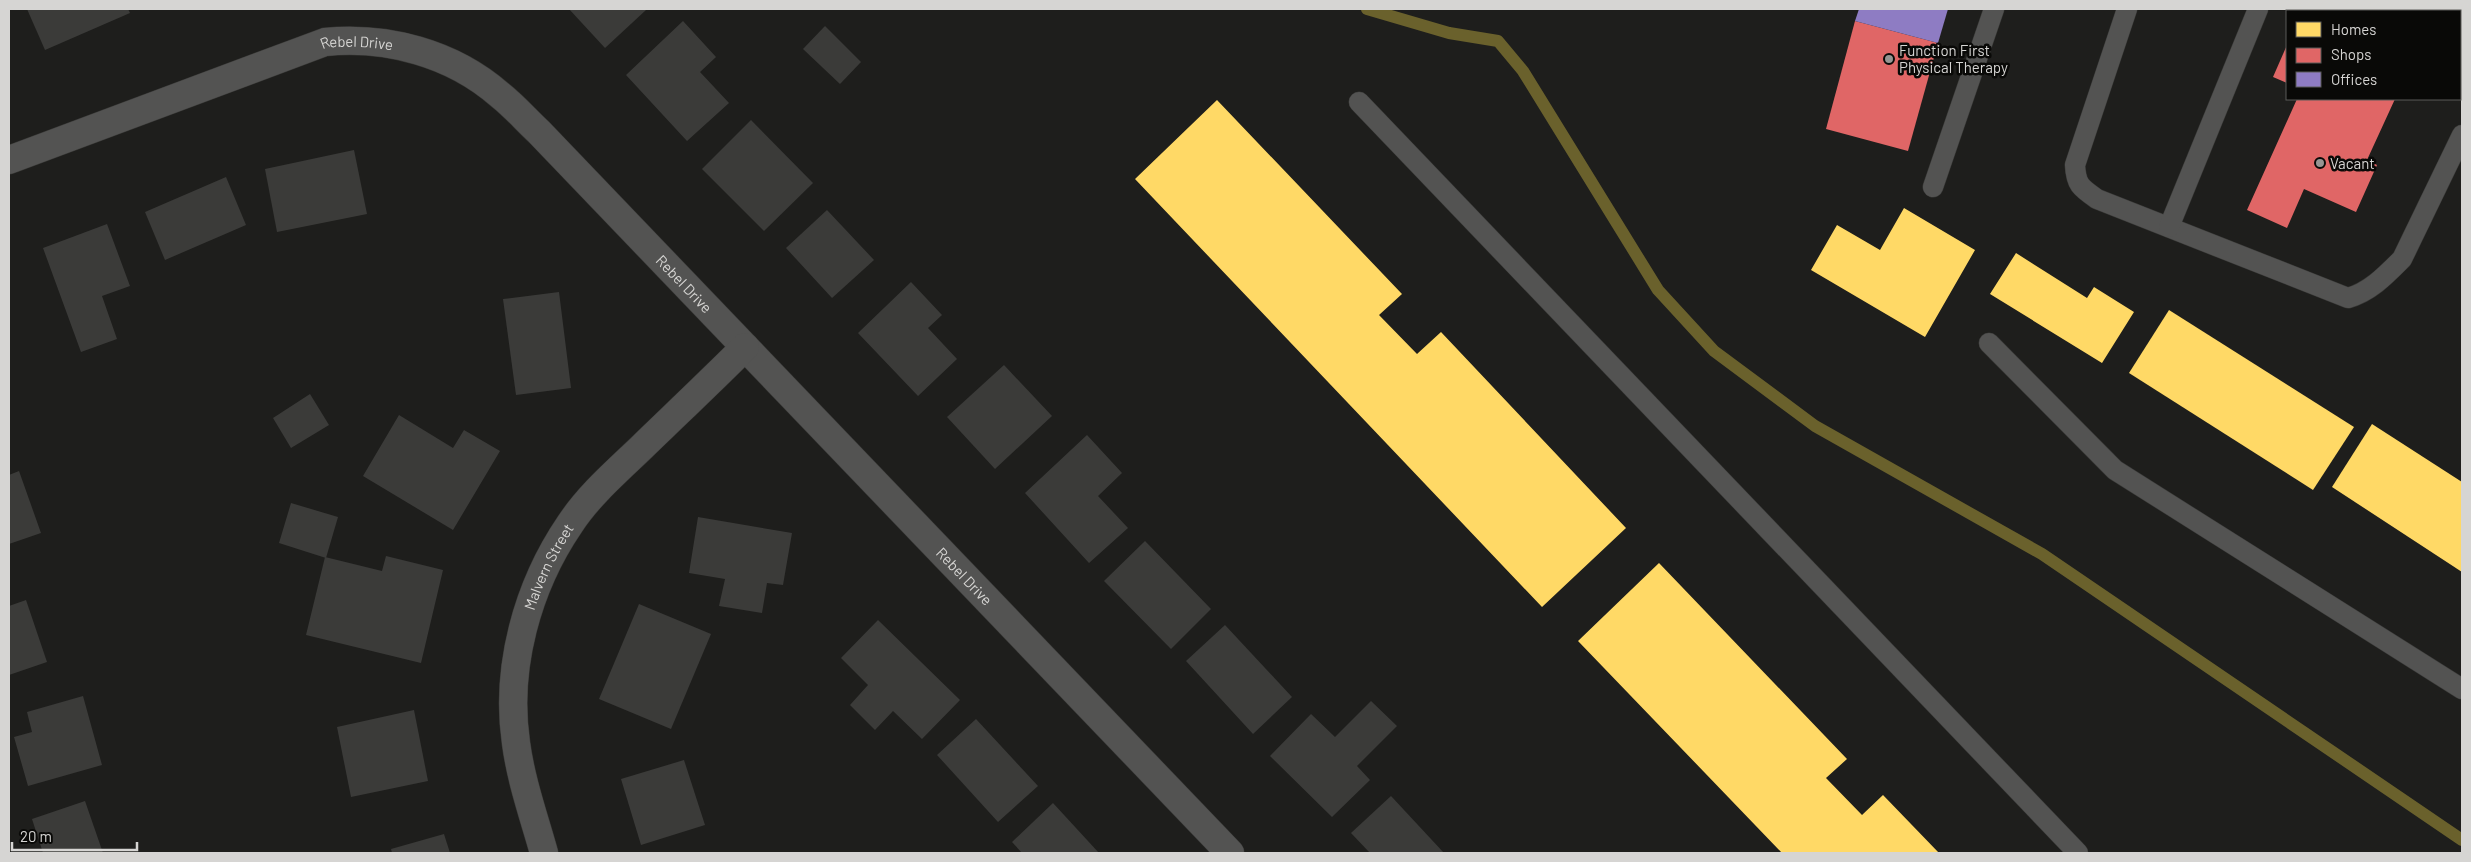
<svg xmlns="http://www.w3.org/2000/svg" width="2471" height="862" font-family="Barlow,sans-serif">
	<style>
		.homes { fill: #ffd966 }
		.shops { fill: #e06666 }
		.offices { fill: #8e7cc3 }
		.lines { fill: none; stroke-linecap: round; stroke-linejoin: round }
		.stream { stroke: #6a612c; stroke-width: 12 }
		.building { fill: #3b3b39 }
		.lane-casing { stroke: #393937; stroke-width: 21 }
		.street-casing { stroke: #393937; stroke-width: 29 }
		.lane { stroke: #535352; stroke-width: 20 }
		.street { stroke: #535352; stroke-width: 28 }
		.poi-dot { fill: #969593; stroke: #090907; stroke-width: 2 }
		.labels { text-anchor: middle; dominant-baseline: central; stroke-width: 5; stroke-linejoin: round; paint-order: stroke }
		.street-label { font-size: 15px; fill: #d6d5d3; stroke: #090907 }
		.poi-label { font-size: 15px; fill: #d6d5d3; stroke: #090907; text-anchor: start }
	</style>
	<rect width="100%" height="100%" fill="#1e1e1c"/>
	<g class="homes">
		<polygon points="1217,100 1402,294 1379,315 1417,354 1441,332 1626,528 1542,607 1135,179"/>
		<polygon points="1904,208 1975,250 1925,337 1811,270 1837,225 1880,250"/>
		<polygon points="2016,253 2087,298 2094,287 2134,312 2102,363 1990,294"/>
		<polygon points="2169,310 2354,427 2313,490 2129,373"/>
		<polygon points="2372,424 2462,482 2462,572 2332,487"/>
		<polygon points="1659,563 1847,759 1826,778 1862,815 1883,795 1939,853 1782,853 1578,641"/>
	</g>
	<g class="shops">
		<polygon points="1855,21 1938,43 1908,151 1826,129"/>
		<polygon points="2287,45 2287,83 2273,77"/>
		<polygon points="2297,99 2395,99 2367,160 2377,165 2356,212 2304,189 2287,228 2247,210"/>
	</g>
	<polygon class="offices" points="1859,9 1948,9 1938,43 1855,21"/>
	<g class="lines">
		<polyline class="stream" points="1367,9 1449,33 1498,41 1523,71 1658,290 1714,351 1815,426 2042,554 2462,840"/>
	</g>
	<g class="building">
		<polygon points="27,9 128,9 130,13 45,50"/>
		<polygon points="569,9 645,9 646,10 605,48"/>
		<polygon points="683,21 716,57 700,72 729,103 687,141 626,75"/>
		<polygon points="825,26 861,62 840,84 803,49"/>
		<polygon points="751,120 813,183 764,231 702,169"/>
		<polygon points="354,150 367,214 277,232 265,169"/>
		<polygon points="226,177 246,225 165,260 145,212"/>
		<polygon points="827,210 874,260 832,298 786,248"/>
		<polygon points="107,224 130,286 102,296 117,339 81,352 43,248"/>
		<polygon points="911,282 942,315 928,328 957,359 918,396 858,333"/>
		<polygon points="559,292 571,388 516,395 503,299"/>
		<polygon points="1004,365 1052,416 995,469 947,417"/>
		<polygon points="310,394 329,425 291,448 273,418"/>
		<polygon points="399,415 453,448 464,430 500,451 453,530 363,476"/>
		<polygon points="1087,435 1122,473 1098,496 1128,528 1089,563 1025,493"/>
		<polygon points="19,471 41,533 9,544 9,475"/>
		<polygon points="291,503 338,517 326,558 279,543"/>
		<polygon points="698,517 792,533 783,585 767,583 762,613 719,606 725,579 689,573"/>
		<polygon points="1145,541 1211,609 1171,649 1104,581"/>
		<polygon points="386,556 443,570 421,663 306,635 325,557 382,571"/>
		<polygon points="26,600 47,662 9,675 9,606"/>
		<polygon points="639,604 711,634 671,729 599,699"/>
		<polygon points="878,620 960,700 922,739 893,711 875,730 850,705 868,685 841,658"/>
		<polygon points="1225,625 1292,697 1253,734 1186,661"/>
		<polygon points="83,696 102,765 28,786 14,737 32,732 27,712"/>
		<polygon points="1371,701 1397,726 1357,766 1370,780 1332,817 1270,756 1311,714 1335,737"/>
		<polygon points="414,710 428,781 351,797 337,727"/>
		<polygon points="976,719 1038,786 998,822 937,755"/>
		<polygon points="684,760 705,825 641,845 621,779"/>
		<polygon points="1391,796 1444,853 1370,853 1351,833"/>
		<polygon points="85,801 103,853 43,853 32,819"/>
		<polygon points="1053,803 1099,853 1022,853 1012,842"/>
		<polygon points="444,834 450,853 392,853 391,849"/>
	</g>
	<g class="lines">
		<defs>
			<g id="lane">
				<path d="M2127,9L2075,165C2076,185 2081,188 2097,199L2348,298C2370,292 2386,275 2402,259L2462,135"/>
				<polyline points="2419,9 2425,11"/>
				<polyline points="2460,24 2462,25"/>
				<polyline points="1359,102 2078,853"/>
				<polyline points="1933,187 1994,9"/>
				<polyline points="2169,227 2258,9"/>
				<polyline points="1989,343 2115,470 2462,689"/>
			</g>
			<g id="street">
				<path id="s1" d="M9,160L325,42C387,36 452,53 500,95C514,106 526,120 539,132L1230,853"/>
				<path id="s2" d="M544,853C534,817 521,781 516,743C505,668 527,587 570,524C589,495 617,471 642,447C676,414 711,381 745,347"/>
			</g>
		</defs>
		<use href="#lane" class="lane-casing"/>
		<use href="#street" class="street-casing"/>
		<use href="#lane" class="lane"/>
		<use href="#street" class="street"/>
	</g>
	<g class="poi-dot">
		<circle cx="1889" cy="59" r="5"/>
		<circle cx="2320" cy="163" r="5"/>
	</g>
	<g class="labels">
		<g class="street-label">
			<text stroke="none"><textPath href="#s1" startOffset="369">Rebel Drive</textPath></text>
			<text stroke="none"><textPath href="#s1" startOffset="789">Rebel Drive</textPath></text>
			<text stroke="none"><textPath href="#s2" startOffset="296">Malvern Street</textPath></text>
			<text stroke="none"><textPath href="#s1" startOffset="1194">Rebel Drive</textPath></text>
		</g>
		<g class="poi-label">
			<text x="1899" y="50">Function First<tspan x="1899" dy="17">Physical Therapy</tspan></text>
			<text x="2330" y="163">Vacant</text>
		</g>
	</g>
	<rect width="2471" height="862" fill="none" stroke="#d6d5d3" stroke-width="20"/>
	<rect x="2286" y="10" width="175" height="90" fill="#090907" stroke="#5b5b59"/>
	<rect x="2296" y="22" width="25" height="15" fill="#ffd966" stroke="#5b5b59"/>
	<text x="2331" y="35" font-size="15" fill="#d6d5d3">Homes</text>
	<rect x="2296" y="48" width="25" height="15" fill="#e06666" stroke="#5b5b59"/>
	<text x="2331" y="60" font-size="15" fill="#d6d5d3">Shops</text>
	<rect x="2296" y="72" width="25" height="15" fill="#8e7cc3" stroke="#5b5b59"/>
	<text x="2331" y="85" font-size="15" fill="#d6d5d3">Offices</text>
	<path d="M12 842v8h125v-8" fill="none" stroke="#d6d5d3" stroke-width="2.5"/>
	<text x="20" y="842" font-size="15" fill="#d6d5d3" stroke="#090907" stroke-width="4" paint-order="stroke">20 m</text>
</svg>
